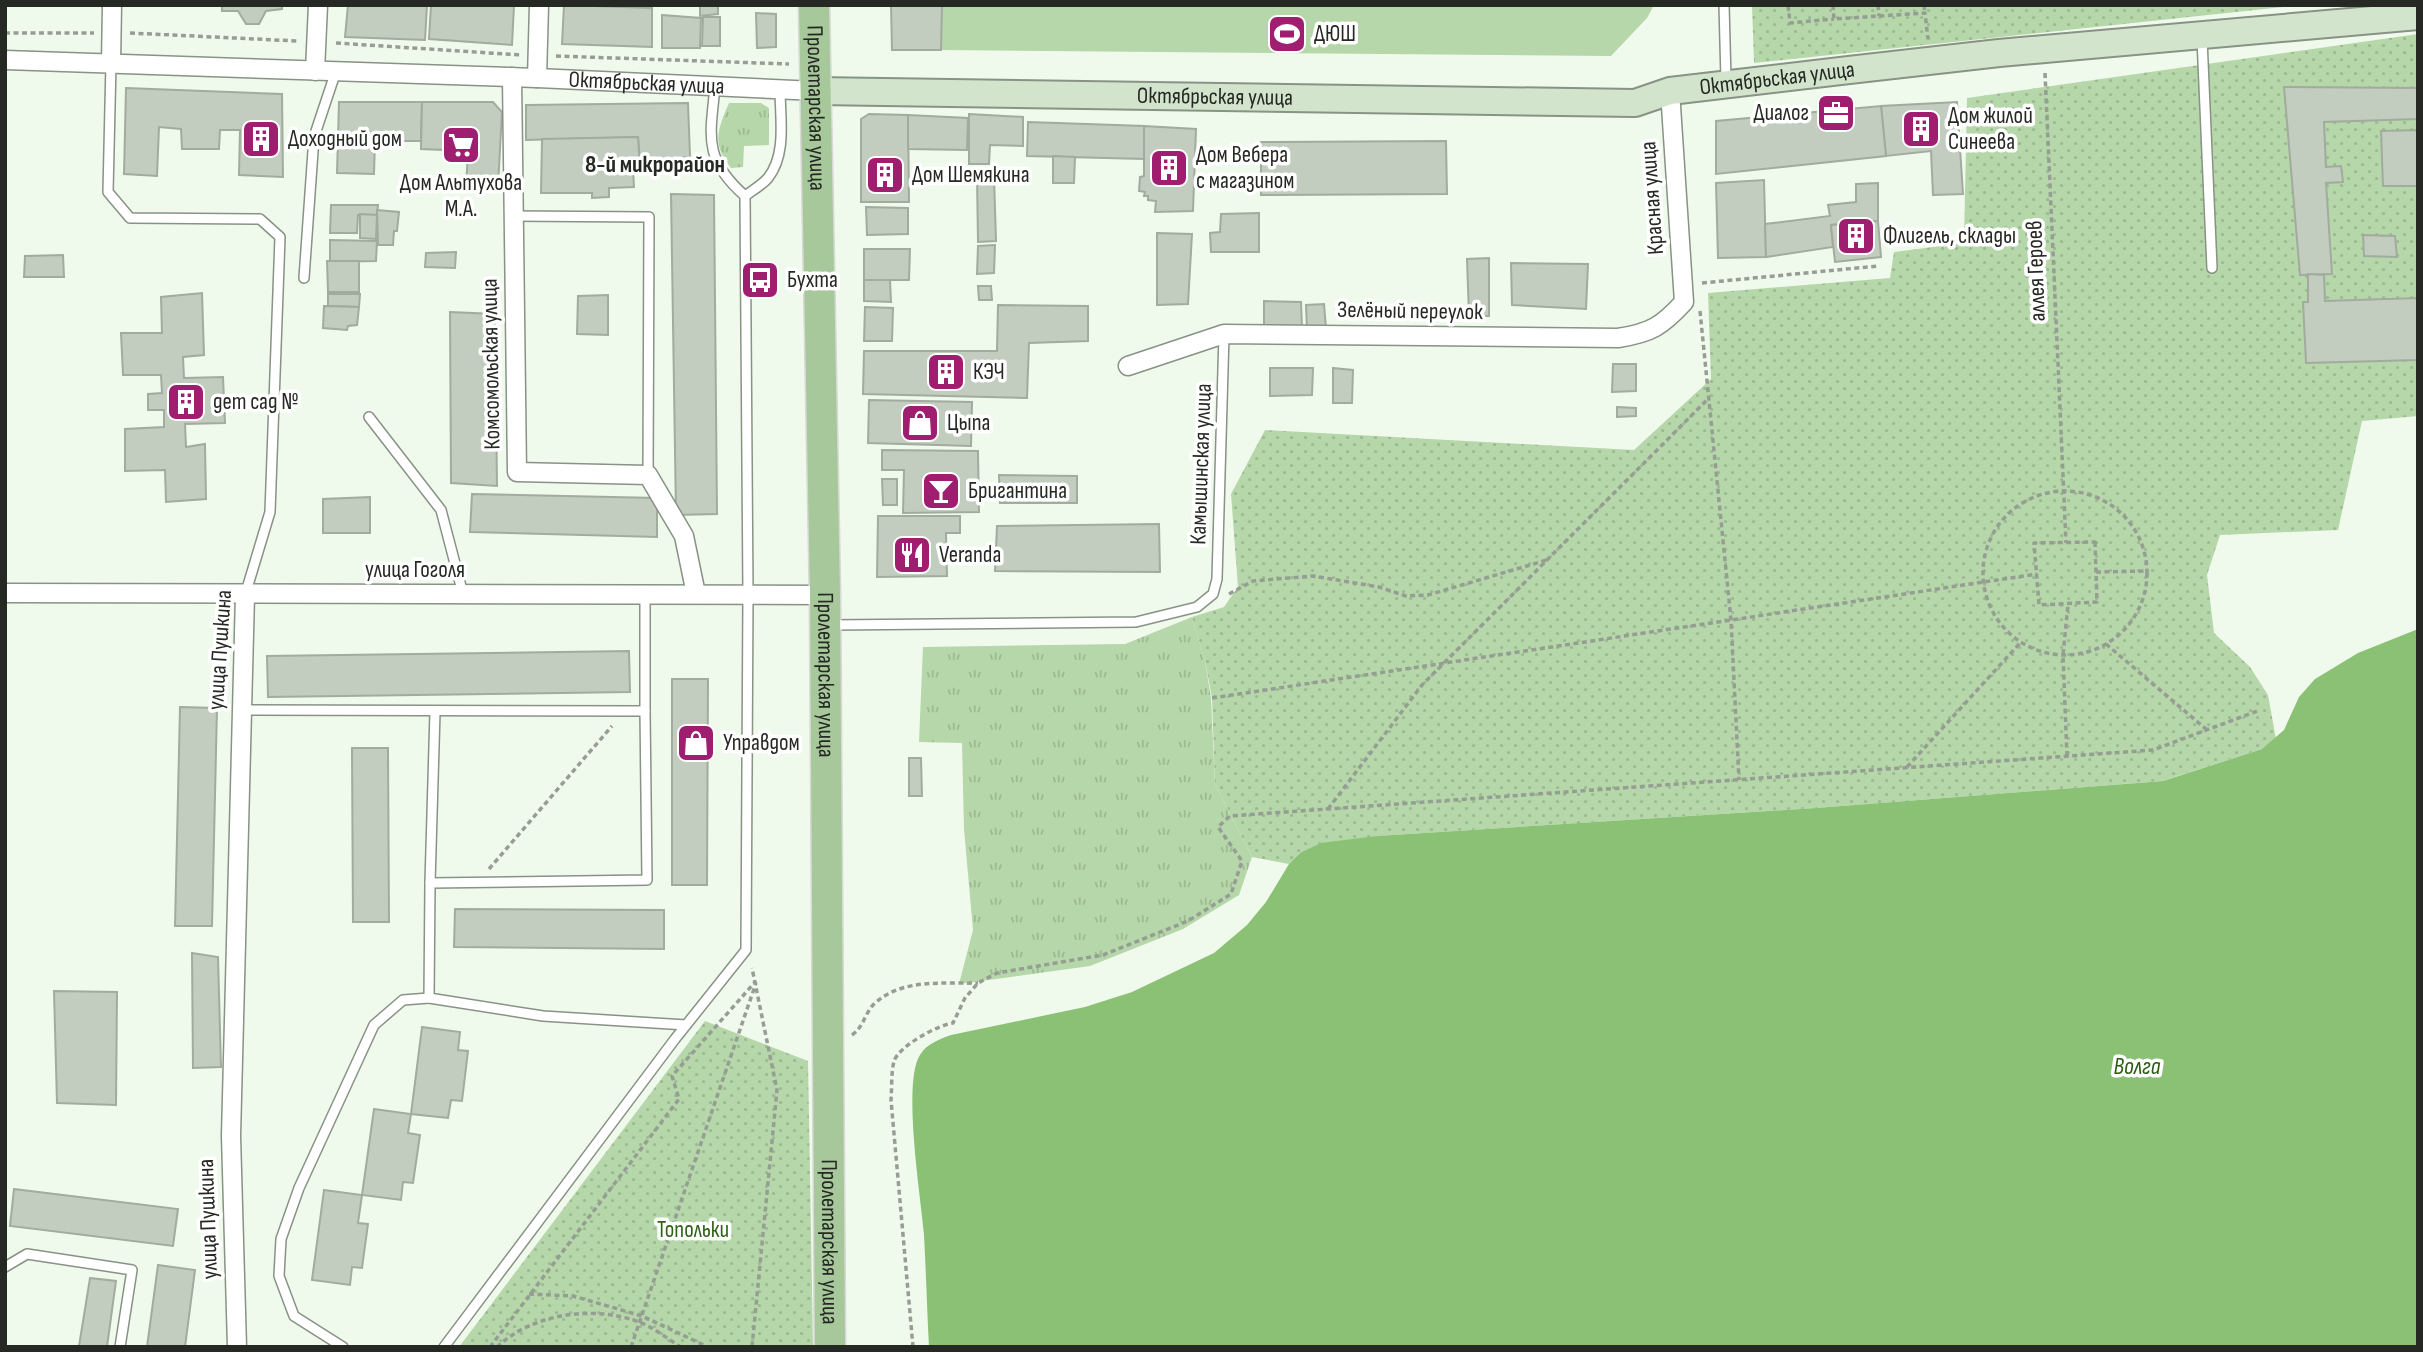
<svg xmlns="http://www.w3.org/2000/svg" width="2423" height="1352" font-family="'Sofia Sans Condensed',sans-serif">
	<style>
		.grass { fill: url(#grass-tufts) }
		.park { fill: url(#park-dots) }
		.pitch { fill: #b5d7a9 }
		.water { fill: #8ac175 }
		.building { fill: #c2ccbf; stroke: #a1ab9e; stroke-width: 2 }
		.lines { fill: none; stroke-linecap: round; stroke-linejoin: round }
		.lane-casing { stroke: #889285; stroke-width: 12 }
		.street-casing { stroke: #889285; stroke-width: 21 }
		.secondary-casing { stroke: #889285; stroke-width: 30 }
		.primary-casing { stroke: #d8d8d7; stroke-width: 33 }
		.path { stroke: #969d93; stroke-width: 3.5; stroke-dasharray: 5 3.5; stroke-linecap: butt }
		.lane { stroke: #fff; stroke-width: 9 }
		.street { stroke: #fff; stroke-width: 18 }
		.secondary { stroke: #d3e4cc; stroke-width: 26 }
		.primary { stroke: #a7c89a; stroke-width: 30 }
		.labels { text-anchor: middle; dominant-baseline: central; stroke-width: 7; stroke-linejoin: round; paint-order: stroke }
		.poi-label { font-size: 23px; fill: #252823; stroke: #fff; text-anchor: start }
		.street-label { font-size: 23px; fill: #252823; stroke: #fff }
		.park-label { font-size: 23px; fill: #2f6216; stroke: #fff }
		.neighbourhood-label { font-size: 24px; font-weight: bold; fill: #252823; stroke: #fff }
		.water-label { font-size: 24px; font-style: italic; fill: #2a5c0f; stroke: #fff }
	</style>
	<defs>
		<pattern id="grass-tufts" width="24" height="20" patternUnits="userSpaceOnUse" patternTransform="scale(1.75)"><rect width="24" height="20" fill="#b5d7a9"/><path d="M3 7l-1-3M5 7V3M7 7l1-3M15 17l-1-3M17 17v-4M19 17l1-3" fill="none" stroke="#9cb991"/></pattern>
		<pattern id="park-dots" width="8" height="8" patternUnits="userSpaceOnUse" patternTransform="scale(1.75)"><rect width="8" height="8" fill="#b5d7a9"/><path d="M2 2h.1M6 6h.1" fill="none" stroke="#9cb991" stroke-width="1.8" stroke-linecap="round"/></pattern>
	</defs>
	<rect width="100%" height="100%" fill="#f0faec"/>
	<g class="grass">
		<path d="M729,103H761L769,108V145L744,146L743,167L731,168C711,144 718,129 729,103Z"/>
		<polygon points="1192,617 1205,661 1211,698 1215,784 1252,857 1239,895 1183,929 1090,966 959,984 973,930 964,829 962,743 919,742 923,647 1125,644"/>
	</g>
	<g class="park">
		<polygon points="1752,5 2303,5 1754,63"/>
		<polygon points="2418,34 2418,416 2362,421 2338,530 2220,535 2207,575 2214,633 2250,667 2268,695 2276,739 2262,749 2162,781 1816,808 1377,836 1300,853 1289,864 1252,857 1215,784 1212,698 1205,661 1192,617 1224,607 1238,587 1231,494 1265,430 1634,450 1711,379 1708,293 1890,278 1894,252 1964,243 1967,98"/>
		<polygon points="705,1021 808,1061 813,1347 459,1347"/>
	</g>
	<polygon class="pitch" points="942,5 1654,5 1647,18 1611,56 941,50"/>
	<path class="water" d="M2418,629V1347H929C927,1309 926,1272 924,1235C921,1198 902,1082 920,1055C926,1044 940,1039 951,1035L1085,1007L1132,992L1214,953L1247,925L1266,902L1289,864L1300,853L1321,843L1377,836L1816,808L2163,781L2262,749L2284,730L2299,697L2315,679L2358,653Z"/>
	<g class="building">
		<polygon points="222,5 282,5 282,9 266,11 259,24 246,24 238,11 222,11"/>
		<polygon points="348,5 427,5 425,40 345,37"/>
		<polygon points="431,5 514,5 512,45 429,39"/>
		<polygon points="564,5 652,8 652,47 562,44"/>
		<polygon points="700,5 718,5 718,14 700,16"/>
		<polygon points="891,5 942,5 941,50 892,50"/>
		<polygon points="756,13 776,14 776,47 757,48"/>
		<polygon points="662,15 701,18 700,48 662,48"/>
		<polygon points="703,17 720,17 720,46 702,46"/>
		<polygon points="2284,87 2418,88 2418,119 2324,122 2326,167 2341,166 2343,182 2326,183 2332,274 2300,275"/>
		<polygon points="126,88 282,94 283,177 239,175 240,130 220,130 219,149 182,149 181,129 159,127 157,176 124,174"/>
		<polygon points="339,102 422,102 421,141 375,141 374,174 337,173"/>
		<polygon points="422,102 493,102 502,112 498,186 466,187 468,151 421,149"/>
		<polygon points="1957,102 1963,194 1933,195 1931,151 1886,156 1881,106"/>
		<polygon points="688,103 690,157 640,161 638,137 526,140 526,105"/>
		<polygon points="1881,106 1886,156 1716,174 1716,121"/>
		<polygon points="869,114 908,115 909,202 861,202 861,119"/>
		<polygon points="969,114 1023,117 1023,146 990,145 989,164 969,164"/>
		<polygon points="908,115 968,118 967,150 908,149"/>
		<polygon points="1028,122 1144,126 1144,159 1027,156"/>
		<polygon points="1144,126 1196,129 1193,211 1155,212 1156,201 1148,200 1148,196 1144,196 1145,192 1139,191 1140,177 1144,176"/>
		<polygon points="2418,130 2418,186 2383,186 2381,131"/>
		<polygon points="638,137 640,169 633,169 634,187 609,188 609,197 592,198 592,193 541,193 542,139"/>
		<polygon points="1446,141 1447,194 1261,195 1261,142"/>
		<polygon points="1053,156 1075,157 1074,183 1053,183"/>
		<polygon points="994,177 996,241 978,242 977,178"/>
		<polygon points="1764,180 1766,257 1718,258 1716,183"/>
		<polygon points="1878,183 1878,221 1831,225 1833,247 1766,257 1765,224 1830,216 1828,205 1856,202 1856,184"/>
		<polygon points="671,194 714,195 717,514 676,515"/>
		<polygon points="331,205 378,205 377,215 358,215 357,233 330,233"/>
		<polygon points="866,207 908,208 908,234 867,235"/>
		<polygon points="377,210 399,212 397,231 394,231 393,245 378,245"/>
		<polygon points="1259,213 1259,252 1211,252 1210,233 1220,232 1221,214"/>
		<polygon points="360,214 377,215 376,239 360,238"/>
		<polygon points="1878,221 1881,257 1835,262 1831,225"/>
		<polygon points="1157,233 1192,234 1188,304 1157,305"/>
		<polygon points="2363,235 2395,236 2397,257 2364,256"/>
		<polygon points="330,240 377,241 376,261 330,262"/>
		<polygon points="995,245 994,273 977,274 978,246"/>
		<polygon points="864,249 910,249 909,280 864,280"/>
		<polygon points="456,252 455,268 425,267 426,253"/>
		<polygon points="63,255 64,277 24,277 25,256"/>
		<polygon points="1489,258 1489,316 1469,316 1467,259"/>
		<polygon points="327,261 359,261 359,292 328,292"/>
		<polygon points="1511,263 1588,264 1586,309 1512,305"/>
		<polygon points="2308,274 2324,275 2325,301 2418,298 2418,360 2306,363 2303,302 2308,302"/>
		<polygon points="864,280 890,280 891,302 864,301"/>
		<polygon points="978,286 991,286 992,300 979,300"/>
		<polygon points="202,293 204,355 183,357 184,378 223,377 225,423 185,424 186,447 205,444 206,499 166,502 165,470 125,471 125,429 164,427 164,410 148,410 148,394 162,393 161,375 123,375 121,333 162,333 161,297"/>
		<polygon points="328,294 360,294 359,307 328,306"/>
		<polygon points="608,295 608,335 577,334 578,296"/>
		<polygon points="1264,301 1301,302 1302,327 1264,326"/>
		<polygon points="1324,304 1326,328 1307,330 1306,305"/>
		<polygon points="998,305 1088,306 1088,341 1029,343 1027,398 863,394 864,351 997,351"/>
		<polygon points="324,306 359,307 357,325 348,326 347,330 323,328"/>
		<polygon points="865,307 893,308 892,341 864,341"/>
		<polygon points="450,312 495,314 497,486 451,483"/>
		<polygon points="1613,364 1636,364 1636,391 1612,392"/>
		<polygon points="1270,368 1313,368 1312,395 1270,396"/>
		<polygon points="1333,368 1353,370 1352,403 1333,403"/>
		<polygon points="869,400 972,402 971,446 868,443"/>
		<polygon points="1617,407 1636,408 1636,416 1617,417"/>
		<polygon points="882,450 978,451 979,512 903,513 904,470 882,470"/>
		<polygon points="999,475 1077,476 1077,503 1000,503"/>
		<polygon points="882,479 897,479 897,505 883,505"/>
		<polygon points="472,494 657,498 657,537 470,532"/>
		<polygon points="370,497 370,533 323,533 323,499"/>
		<polygon points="878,516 960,516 960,533 946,533 947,576 877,577"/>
		<polygon points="1159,524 1160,572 995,571 997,526"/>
		<polygon points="629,651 630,692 268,697 267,656"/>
		<polygon points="672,679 708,679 707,885 672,885"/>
		<polygon points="180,707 217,708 212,926 175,926"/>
		<polygon points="352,748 388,748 389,922 353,922"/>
		<polygon points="909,758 921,758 922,796 909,796"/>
		<polygon points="455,909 664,910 664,949 454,947"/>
		<polygon points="192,953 218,957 221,1067 193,1068"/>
		<polygon points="54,991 117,992 116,1105 57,1103"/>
		<polygon points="422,1027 460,1032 458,1050 468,1051 462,1101 451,1100 448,1118 411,1114"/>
		<polygon points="374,1109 411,1114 408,1133 420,1135 413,1183 403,1182 401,1200 362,1195"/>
		<polygon points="14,1189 178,1209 173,1246 10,1226"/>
		<polygon points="324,1190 362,1195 358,1223 368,1224 362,1268 352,1267 350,1285 312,1280"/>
		<polygon points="158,1265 195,1270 185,1347 147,1347"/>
		<polygon points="90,1278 116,1281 107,1347 79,1346"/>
	</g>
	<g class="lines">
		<defs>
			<g id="lane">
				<polyline points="1724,5 1726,80"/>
				<polyline points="2202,39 2212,268"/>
				<polyline points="111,63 108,192 130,218 260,219 280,237 270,512 245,595"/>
				<path d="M745,196C753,190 762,185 768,178C787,154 780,118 780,89"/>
				<polyline points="512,216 649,217 648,475"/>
				<polyline points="304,278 314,137 336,71"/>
				<polyline points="369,417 441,510 463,594"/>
				<polyline points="831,625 1136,622 1197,607 1213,594 1217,579 1224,334"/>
				<polyline points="240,710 645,711 645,594"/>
				<polyline points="645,711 647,880 430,883 429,998 543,1016 686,1025"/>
				<polyline points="430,883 435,712"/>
				<polyline points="5,1267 27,1254 132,1270 120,1347"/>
				<polyline points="343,1347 294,1316 279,1276 281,1239 299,1188 374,1025 403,1000 429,998"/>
				<path d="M444,1347L675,1039L746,950L748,594L745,196C703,159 710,137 715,87"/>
			</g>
			<g id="street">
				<path id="s1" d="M5,60L537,78L816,91"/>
				<polyline points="111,63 112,5"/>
				<polyline points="315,71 318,5"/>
				<polyline points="512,77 517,472 648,475 684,536 696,594"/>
				<polyline points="537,78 539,5"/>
				<path d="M1128,366L1224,334L1618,338C1651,333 1662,326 1684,302L1670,91"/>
				<polyline points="5,593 825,595"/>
				<polyline points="237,1347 231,1136 245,595"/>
			</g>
			<g id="secondary">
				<path id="s2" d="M816,91L1635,103L1670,91L1849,70L1999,53L2418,16"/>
			</g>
			<g id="primary">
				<path id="s3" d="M814,5L825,595L830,1347"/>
			</g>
		</defs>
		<use href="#lane" class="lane-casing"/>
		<use href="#street" class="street-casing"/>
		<use href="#secondary" class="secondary-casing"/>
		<use href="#primary" class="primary-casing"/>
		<g class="path">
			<polyline points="1788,5 1790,23 1834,19"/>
			<polyline points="1833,5 1834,19 1925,13 1928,39"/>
			<polyline points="1878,5 1879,16"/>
			<polyline points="1924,5 1925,13"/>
			<polyline points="5,33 94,33"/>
			<polyline points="130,33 297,41"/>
			<polyline points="336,43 521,55"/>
			<polyline points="556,56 789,64"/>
			<polyline points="2045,73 2066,543"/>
			<polyline points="1702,283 1878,266"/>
			<polyline points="1700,311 1731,620 1739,780"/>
			<circle cx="2065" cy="573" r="82"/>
			<polygon points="2095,542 2097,602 2039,605 2034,543"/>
			<polyline points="2096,572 2146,571"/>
			<polyline points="1229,594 1253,581 1313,576 1379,587 1406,596 1428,595 1547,560"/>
			<polyline points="2106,644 2207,730"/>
			<polyline points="1212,698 2037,574"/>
			<polyline points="2067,756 2063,655 2068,605"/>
			<polyline points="1907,767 2021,642"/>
			<polyline points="1328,809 1422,685 1709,398"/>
			<polyline points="489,869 612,726"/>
			<path d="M852,1035C863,1028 865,1013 874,1004C902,978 942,984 978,983"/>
			<polyline points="529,1294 573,1296 642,1316 708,1347"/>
			<polyline points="490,1347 679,1099 672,1076 756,981"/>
			<path d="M497,1347C533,1313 594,1305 639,1322C653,1327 668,1339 681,1347"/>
			<polyline points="631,1347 756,983"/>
			<polyline points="752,1347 777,1090 752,968"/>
			<path d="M913,1347L891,1100C892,1088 891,1073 894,1061C899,1046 938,1025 953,1023L965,998L978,983L997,973L1103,955L1188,921L1231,894L1242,861L1218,827L1230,816L2153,750L2260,710"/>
		</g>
		<use href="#lane" class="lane"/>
		<use href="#street" class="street"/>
		<use href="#secondary" class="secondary"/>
		<use href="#primary" class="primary"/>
	</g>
	<defs>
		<symbol id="stadium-square" viewBox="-11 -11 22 22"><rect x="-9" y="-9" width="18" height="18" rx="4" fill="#9f1e70" stroke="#fff"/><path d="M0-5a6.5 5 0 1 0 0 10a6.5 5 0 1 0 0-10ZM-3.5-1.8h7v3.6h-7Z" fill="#fff"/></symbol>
		<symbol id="office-square" viewBox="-11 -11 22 22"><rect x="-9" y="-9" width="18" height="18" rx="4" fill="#9f1e70" stroke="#fff"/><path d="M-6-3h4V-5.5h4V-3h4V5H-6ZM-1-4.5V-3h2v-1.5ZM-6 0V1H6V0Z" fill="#fff"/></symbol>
		<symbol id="building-square" viewBox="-11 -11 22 22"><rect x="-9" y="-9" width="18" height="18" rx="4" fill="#9f1e70" stroke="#fff"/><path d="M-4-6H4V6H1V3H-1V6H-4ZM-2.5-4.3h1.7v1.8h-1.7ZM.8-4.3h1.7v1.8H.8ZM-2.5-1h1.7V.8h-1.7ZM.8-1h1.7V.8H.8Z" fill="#fff"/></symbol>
		<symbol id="supermarket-square" viewBox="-11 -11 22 22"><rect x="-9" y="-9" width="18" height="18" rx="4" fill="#9f1e70" stroke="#fff"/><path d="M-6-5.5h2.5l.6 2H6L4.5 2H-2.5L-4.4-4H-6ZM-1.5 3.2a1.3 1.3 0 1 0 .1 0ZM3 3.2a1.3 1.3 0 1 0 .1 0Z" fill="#fff"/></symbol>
		<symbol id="bus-square" viewBox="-11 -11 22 22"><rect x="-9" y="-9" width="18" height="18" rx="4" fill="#9f1e70" stroke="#fff"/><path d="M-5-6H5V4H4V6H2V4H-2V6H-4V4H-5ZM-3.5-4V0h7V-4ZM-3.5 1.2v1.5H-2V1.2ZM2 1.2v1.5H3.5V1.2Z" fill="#fff"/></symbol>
		<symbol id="shop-square" viewBox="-11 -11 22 22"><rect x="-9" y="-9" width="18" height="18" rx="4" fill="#9f1e70" stroke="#fff"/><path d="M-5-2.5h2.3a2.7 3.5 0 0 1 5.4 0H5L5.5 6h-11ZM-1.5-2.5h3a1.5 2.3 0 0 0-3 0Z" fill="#fff"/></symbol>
		<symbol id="bar-square" viewBox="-11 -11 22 22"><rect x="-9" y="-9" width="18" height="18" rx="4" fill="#9f1e70" stroke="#fff"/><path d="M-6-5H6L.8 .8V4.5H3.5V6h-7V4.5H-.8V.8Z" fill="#fff"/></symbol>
		<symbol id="restaurant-square" viewBox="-11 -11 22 22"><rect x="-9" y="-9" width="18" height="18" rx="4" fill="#9f1e70" stroke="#fff"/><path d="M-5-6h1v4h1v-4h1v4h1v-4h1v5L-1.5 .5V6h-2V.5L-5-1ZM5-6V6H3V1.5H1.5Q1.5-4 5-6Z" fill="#fff"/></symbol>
	</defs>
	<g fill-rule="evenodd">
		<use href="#stadium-square" x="1265" y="12" width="44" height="44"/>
		<use href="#office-square" x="1814" y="91" width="44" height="44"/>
		<use href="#building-square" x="1899" y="107" width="44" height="44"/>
		<use href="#building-square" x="239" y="117" width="44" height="44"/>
		<use href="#supermarket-square" x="439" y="123" width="44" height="44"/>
		<use href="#building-square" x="1147" y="146" width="44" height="44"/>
		<use href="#building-square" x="863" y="153" width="44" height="44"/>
		<use href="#building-square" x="1834" y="214" width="44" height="44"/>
		<use href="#bus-square" x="738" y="258" width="44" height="44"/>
		<use href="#building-square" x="924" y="350" width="44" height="44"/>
		<use href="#building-square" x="164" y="380" width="44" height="44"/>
		<use href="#shop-square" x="898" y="401" width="44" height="44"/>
		<use href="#bar-square" x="919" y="469" width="44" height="44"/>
		<use href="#restaurant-square" x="890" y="533" width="44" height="44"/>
		<use href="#shop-square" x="674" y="721" width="44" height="44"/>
	</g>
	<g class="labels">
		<g class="poi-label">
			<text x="1314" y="34">ДЮШ</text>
			<text x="1809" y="113" text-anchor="end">Диалог</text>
			<text x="1948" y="116">Дом жилой<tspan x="1948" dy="26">Синеева</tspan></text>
			<text x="288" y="139">Доходный дом</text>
			<text x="1196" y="155">Дом Вебера<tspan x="1196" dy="26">с магазином</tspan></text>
			<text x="912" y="175">Дом Шемякина</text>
			<text x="461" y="183" text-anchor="middle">Дом Альтухова<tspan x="461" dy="26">М.А.</tspan></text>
			<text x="1883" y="236">Флигель, склады</text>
			<text x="787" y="280">Бухта</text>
			<text x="973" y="372">КЭЧ</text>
			<text x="213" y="402">дет сад №</text>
			<text x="947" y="423">Цыпа</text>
			<text x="968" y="491">Бригантина</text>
			<text x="939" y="555">Veranda</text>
			<text x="723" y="743">Управдом</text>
		</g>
		<g class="street-label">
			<text stroke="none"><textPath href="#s2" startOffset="964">Октябрьская улица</textPath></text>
			<text stroke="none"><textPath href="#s1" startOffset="642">Октябрьская улица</textPath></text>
			<text stroke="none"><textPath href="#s2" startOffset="399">Октябрьская улица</textPath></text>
			<text stroke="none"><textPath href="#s3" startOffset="103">Пролетарская улица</textPath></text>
			<text transform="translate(1652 198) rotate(-94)">Красная улица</text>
			<text transform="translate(2036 271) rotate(-92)">аллея Героев</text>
			<text transform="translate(1410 311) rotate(1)">Зелёный переулок</text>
			<text transform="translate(491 364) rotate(-91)">Комсомольская улица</text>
			<text transform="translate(1201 464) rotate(-88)">Камышинская улица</text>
			<text x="415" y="570">улица Гоголя</text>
			<text transform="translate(220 650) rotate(-86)">улица Пушкина</text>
			<text stroke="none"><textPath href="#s3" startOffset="670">Пролетарская улица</textPath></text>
			<text transform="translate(208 1219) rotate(-92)">улица Пушкина</text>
			<text stroke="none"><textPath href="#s3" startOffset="1237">Пролетарская улица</textPath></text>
		</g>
		<g class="park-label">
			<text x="693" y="1230">Топольки</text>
		</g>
		<g class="neighbourhood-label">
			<text x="655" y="164">8-й микрорайон</text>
		</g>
		<g class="water-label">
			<text x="2137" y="1066">Волга</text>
		</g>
	</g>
	<rect width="2423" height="1352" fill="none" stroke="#252823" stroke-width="14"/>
</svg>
